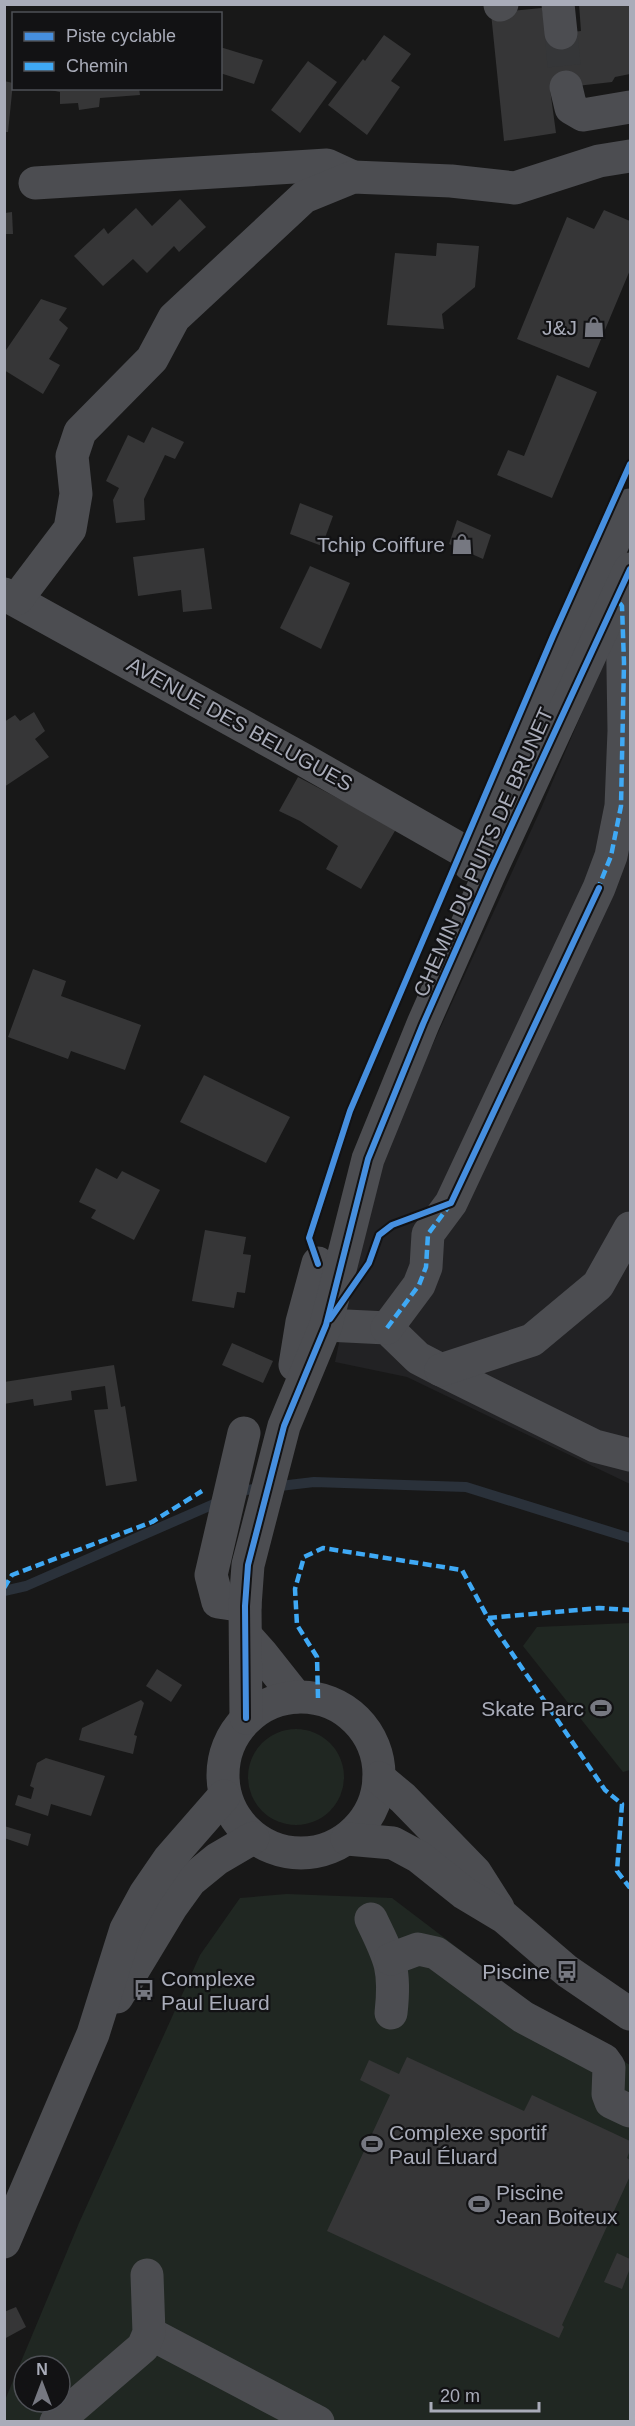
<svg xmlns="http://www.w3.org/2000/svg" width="635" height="2426" font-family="Arial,sans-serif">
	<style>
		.built { fill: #222224 }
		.green { fill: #202722; fill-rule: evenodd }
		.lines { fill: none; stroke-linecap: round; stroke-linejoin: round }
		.stream { stroke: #2a313a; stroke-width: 10 }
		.building { fill: #363637 }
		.minor-tunnel { stroke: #353638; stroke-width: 33; stroke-dasharray: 33 16; stroke-linecap: butt }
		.minor { stroke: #4c4d51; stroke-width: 33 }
		.quiet { stroke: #3fa9f5; stroke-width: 4.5; stroke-dasharray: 9 4.5; stroke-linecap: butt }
		.cycleway-casing { stroke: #121214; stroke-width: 10 }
		.cycleway { stroke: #468fdf; stroke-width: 6 }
		.labels { text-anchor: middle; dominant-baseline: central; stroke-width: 4.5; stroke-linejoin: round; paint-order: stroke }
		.poi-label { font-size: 21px; fill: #a9acb9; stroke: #121214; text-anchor: end }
		.street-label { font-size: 21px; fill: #a9acb9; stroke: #121214 }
	</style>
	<rect width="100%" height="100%" fill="#181818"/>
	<polygon class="built" points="630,600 630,1484 407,1377 335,1362 376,1168 540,811"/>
	<g class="green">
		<polygon points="630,1623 630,1770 623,1772 523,1646 537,1627"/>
		<circle cx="296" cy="1777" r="48"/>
		<path d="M287,1894L392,1898L555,2022L630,2065V2421L5,2422V2400L79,2223L200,1955L240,1898ZM24,2366H60V2402H24Z"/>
	</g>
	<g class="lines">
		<polyline class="stream" points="4,1591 26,1586 246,1490 314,1482 466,1487 630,1538"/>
	</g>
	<g class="building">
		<polygon points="579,4 630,4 630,74 615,77 612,82 550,89 556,133 504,141 491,13 542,8 546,35 581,31"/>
		<polygon points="384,35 411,54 391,81 400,87 367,135 328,105 363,59 365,61"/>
		<polygon points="220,47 263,60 254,84 220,73"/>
		<polygon points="308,61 337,82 300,133 271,110"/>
		<polygon points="4,81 13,83 8,132 4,132"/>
		<polygon points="40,88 139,88 140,95 100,98 99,107 79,110 78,103 60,104 60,92"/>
		<polygon points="180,199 206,227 179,252 174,246 147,273 133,259 103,286 74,256 104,228 108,234 136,208 152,226"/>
		<polygon points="604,210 630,221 630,270 589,368 517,339 567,217 594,229"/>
		<polygon points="12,212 13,234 5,234 5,213"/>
		<polygon points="437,243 479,246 475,287 442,314 444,329 387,325 395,253 436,256"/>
		<polygon points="41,299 67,308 59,320 68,328 49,359 60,365 43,394 4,370 4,353"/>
		<polygon points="557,375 597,392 552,498 497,475 508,450 524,456"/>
		<polygon points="152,427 184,442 175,459 165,455 144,499 145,520 116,523 113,500 119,488 106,481 128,435 144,443"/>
		<polygon points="300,503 333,516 322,546 290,534"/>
		<polygon points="457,520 491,535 483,559 449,544"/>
		<polygon points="204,548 212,609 183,612 181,590 138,596 133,557"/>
		<polygon points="310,566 350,583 321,649 280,628"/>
		<polygon points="34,712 45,731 35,739 49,757 4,787 4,722 15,715 20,721"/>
		<polygon points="298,777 396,829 361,889 326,869 338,846 300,821 279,811"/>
		<polygon points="33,969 66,981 61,996 141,1025 125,1070 71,1051 68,1059 8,1037"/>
		<polygon points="204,1075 290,1117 266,1163 180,1122"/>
		<polygon points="96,1168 117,1179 122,1171 160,1190 134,1240 91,1218 96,1210 79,1202"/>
		<polygon points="205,1230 246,1237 243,1254 251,1255 245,1293 237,1292 234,1308 192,1301"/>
		<polygon points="232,1343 273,1361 263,1383 222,1365"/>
		<polygon points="114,1365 121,1407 125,1406 137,1481 106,1486 94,1410 108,1409 105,1386 71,1391 72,1400 34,1406 33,1399 4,1404 4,1382"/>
		<polygon points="157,1669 182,1685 171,1702 146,1686"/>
		<polygon points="141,1700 144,1703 134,1735 137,1736 133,1754 79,1740 82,1728"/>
		<polygon points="46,1758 105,1776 91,1816 51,1804 48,1816 15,1805 18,1795 31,1799 34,1788 30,1786 37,1763"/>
		<polygon points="4,1826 31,1834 28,1846 4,1838"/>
		<polygon points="407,2057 524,2111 532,2095 630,2141 630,2150 627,2158 630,2160 630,2176 562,2325 564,2327 559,2338 327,2231 390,2095 360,2080 369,2060 399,2074"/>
		<polygon points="617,2253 630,2259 630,2268 622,2289 604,2282"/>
		<polygon points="16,2307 26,2327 4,2339 4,2312"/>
	</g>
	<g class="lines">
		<polyline class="minor-tunnel" points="561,33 566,87"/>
		<g class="minor">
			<polyline points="558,4 561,33"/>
			<polyline points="500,5 502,4"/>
			<polyline points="566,87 571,108 583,115 630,107"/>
			<polyline points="35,183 327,165 353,177"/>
			<polyline points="4,594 304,760 474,857"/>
			<polyline points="17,599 70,529 76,494 72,456 80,432 152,359 174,318 304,197 353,177 451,181 515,188 599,161 630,156"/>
			<polyline points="470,865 630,505"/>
			<polyline points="326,1325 387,1328 418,1358 441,1370 595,1446 630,1455"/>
			<polyline points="387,1328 419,1285 426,1267 428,1234 451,1203 599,888 611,856 621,806 624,731 622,606 616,598"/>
			<polyline points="295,1365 302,1322 318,1263"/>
			<polyline points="441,1370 532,1340 598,1285 630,1228"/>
			<polyline points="244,1433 211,1575 218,1602 245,1606"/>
			<polyline points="246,1636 262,1654 296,1697"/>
			<circle cx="301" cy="1775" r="78"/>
			<polyline points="246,1718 245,1606 248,1565 284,1426 326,1325 368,1159 423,1024 491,870 630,569"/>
			<polyline points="379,1778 403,1798 475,1872 498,1908"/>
			<polyline points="347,1839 393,1843 419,1857 464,1893 504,1917 567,1971 630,2014"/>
			<path d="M371,1919C390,1958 396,1969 391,2013"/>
			<polyline points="391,1959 418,1949 436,1953 523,2017 604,2060 609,2067 608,2094 611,2102 630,2111"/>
			<polyline points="117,1997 172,1906 190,1881 217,1859 253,1838"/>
			<polyline points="4,2242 93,2034 126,1929 145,1894 169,1859 224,1796"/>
			<polyline points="149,2333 318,2422"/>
			<polyline points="56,2422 143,2347 149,2333 147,2275"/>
		</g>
		<g class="quiet">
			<polyline points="597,891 611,856 621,806 624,663 622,606 616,598"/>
			<polyline points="387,1328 419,1285 426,1267 428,1234 449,1206"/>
			<polyline points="4,1588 12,1575 152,1522 202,1491"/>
			<polyline points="488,1618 599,1608 630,1610"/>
			<polyline points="318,1698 317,1657 297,1625 295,1589 304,1557 323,1548 462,1570 488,1618 605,1790 622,1804 617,1871 630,1888"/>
		</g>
		<defs>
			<g id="cycleway">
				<polyline points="318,1264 309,1238 350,1111 553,636 630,464"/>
				<polyline points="330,1319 369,1263 379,1235 392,1225 451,1203 599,888"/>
				<polyline points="246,1718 245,1606 248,1565 284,1426 326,1325 368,1159 423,1024 491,870 630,569"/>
			</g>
		</defs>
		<use href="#cycleway" class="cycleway-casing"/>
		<use href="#cycleway" class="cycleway"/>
	</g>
	<defs>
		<symbol id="shop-bare" viewBox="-9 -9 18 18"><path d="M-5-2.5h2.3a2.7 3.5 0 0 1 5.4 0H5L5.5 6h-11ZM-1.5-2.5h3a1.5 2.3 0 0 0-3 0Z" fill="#767881" stroke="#121214" stroke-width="2.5" paint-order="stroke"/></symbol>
		<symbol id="stadium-bare" viewBox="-9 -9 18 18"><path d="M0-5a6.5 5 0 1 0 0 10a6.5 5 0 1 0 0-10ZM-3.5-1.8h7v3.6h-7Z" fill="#767881" stroke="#121214" stroke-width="2.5" paint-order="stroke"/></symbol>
		<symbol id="bus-bare" viewBox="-9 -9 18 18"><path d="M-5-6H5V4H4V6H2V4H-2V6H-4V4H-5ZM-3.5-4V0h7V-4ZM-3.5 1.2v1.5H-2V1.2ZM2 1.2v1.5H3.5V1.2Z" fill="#767881" stroke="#121214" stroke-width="2.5" paint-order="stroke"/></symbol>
	</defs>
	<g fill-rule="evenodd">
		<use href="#shop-bare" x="579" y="312" width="30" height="30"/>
		<use href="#shop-bare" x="447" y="529" width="30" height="30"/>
		<use href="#stadium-bare" x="586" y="1693" width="30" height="30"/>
		<use href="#bus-bare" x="552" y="1956" width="30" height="30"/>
		<use href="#bus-bare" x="129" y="1975" width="30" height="30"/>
		<use href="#stadium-bare" x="357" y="2129" width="30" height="30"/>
		<use href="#stadium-bare" x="464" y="2189" width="30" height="30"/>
	</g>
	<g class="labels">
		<g class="poi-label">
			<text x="577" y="327">J&amp;J</text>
			<text x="445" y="544">Tchip Coiffure</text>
			<text x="584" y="1708">Skate Parc</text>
			<text x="550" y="1971">Piscine</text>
			<text x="161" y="1978" text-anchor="start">Complexe<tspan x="161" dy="24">Paul Eluard</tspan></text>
			<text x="389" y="2132" text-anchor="start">Complexe sportif<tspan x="389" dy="24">Paul Éluard</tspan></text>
			<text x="496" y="2192" text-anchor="start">Piscine<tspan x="496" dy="24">Jean Boiteux</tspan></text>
		</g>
		<g class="street-label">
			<text transform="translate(240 724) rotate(29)">AVENUE DES BELUGUES</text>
			<text transform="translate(483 852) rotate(-66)">CHEMIN DU PUITS DE BRUNET</text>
		</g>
	</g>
	<rect width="635" height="2426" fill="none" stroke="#a9acb9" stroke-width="12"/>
	<rect x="12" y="12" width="210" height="78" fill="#121214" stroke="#4e5056" stroke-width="1.5"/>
	<rect x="24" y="32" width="30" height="9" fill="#468fdf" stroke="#4e5056" stroke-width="1.5"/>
	<text x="66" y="42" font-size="18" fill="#a9acb9">Piste cyclable</text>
	<rect x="24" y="62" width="30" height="9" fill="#3fa9f5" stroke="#4e5056" stroke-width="1.5"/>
	<text x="66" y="72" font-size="18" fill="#a9acb9">Chemin</text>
	<g transform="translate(42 2384)"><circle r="28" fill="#121214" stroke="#4e5056" stroke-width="1.5"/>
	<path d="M0-4.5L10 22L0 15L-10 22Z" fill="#767881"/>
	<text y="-9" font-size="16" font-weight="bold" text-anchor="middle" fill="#a9acb9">N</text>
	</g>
	<path d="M431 2402v9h108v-9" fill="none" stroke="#a9acb9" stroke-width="3"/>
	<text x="440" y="2402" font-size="18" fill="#a9acb9" stroke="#121214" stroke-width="4.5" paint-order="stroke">20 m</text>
</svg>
